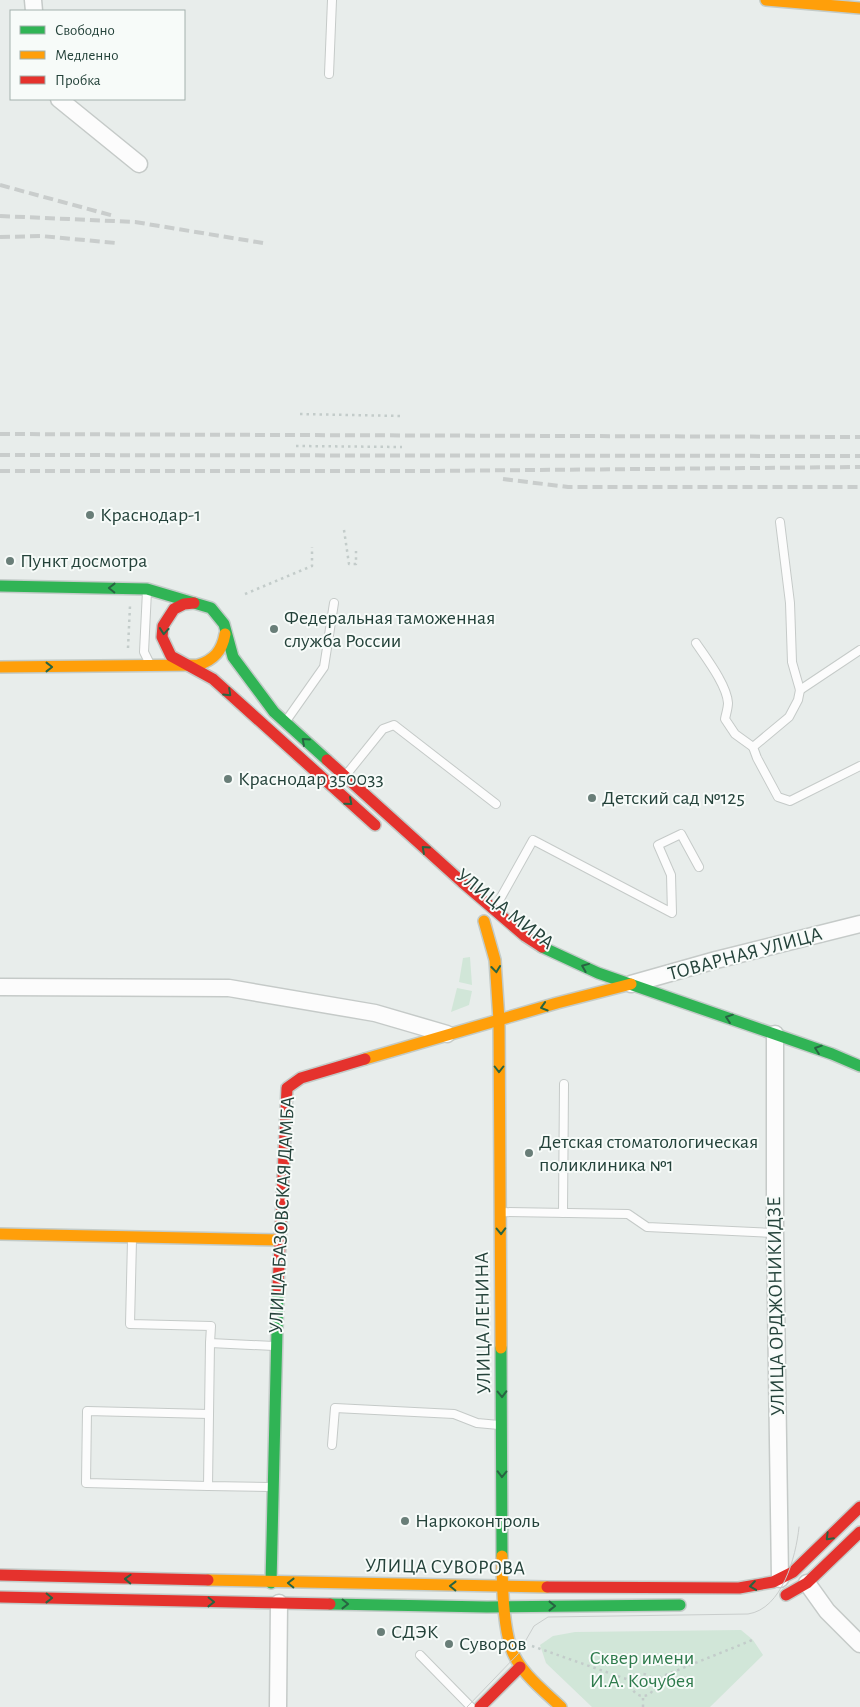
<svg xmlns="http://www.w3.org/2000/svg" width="860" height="1707" font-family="'Alegreya Sans',sans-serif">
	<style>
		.green { fill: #d1e6d8 }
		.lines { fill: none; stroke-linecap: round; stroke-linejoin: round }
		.lane-casing { stroke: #c5cac8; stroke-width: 10 }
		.street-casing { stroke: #c5cac8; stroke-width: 19 }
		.fast-casing { stroke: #c3cbc8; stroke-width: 14 }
		.slow-casing { stroke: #c3cbc8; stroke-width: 14 }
		.jam-casing { stroke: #c3cbc8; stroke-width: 14 }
		.path { stroke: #c3ccca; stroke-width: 2.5; stroke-dasharray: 2.5 4; stroke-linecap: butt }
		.lane { stroke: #fcfcfc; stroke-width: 8 }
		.street { stroke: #fcfcfc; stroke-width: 16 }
		.fast { stroke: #30b455; stroke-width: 11 }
		.slow { stroke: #ff9f0a; stroke-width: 11 }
		.jam { stroke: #e5322d; stroke-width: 11 }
		.tram { stroke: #c9cdcc; stroke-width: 1 }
		.rail { stroke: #c9cdcc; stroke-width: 4; stroke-dasharray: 10 5; stroke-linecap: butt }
		.oneway { stroke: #286442 }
		.poi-dot { fill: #697e78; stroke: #f7fbf9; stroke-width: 2 }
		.labels { text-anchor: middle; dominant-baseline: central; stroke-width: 4; stroke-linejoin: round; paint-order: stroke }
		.poi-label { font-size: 20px; fill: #24423a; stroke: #f7fbf9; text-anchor: start }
		.street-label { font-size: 20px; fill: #24423a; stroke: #f7fbf9 }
		.park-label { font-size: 20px; fill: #2d7a4b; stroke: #f7fbf9 }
	</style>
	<rect width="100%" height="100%" fill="#e8edeb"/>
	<g class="green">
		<polygon points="470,957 472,985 459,982 463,958"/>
		<polygon points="457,988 472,991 469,1005 451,1012"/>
		<polygon points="741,1630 753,1640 763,1655 710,1707 592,1707 546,1663 540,1645 553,1636 575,1632"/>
	</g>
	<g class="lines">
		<defs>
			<g id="lane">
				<polyline points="329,74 332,0"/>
				<polyline points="780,522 790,603 792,662 800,690 798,700 789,717 753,747 757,758 778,797 790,801 860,766"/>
				<polyline points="147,591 144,652 150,664"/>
				<path d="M696,643C706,658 727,685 728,703C728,708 726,714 725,719L735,734L753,747"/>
				<polyline points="800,690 860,650"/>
				<polyline points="286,721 324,667 334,603"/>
				<polyline points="346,775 383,729 394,725 496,804"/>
				<polyline points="495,908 533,840 672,913 671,875 658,845 681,834 699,867"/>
				<polyline points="501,1212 628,1214 647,1227 775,1233"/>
				<polyline points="563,1213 564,1084"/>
				<polyline points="132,1240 130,1324 211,1326 210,1343 274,1346"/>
				<polyline points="210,1343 208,1486 270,1487"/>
				<polyline points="332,1445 335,1408 454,1414 477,1423 499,1425"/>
				<polyline points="208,1486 86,1483 87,1411 209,1414"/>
				<polyline points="420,1655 471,1707"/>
			</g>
			<g id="street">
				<polyline points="33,0 34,11"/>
				<polyline points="59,99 139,164"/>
				<polyline points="631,984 716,960 860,924"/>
				<polyline points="0,987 229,988 375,1013 447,1034"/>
				<polyline points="775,1034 775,1233 780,1579"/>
				<polyline points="807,1583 827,1611 860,1644"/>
				<polyline points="278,1707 279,1603"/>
			</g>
			<g id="fast">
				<polyline points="0,586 147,589 211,608 224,624 233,657 274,712 327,760"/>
				<polyline points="542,947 598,973 832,1054 860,1066"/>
				<polyline points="501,1348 502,1556"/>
				<polyline points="271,1583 278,1288"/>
				<polyline points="330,1604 487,1607 680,1605"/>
			</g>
			<g id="slow">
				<polyline points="766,0 860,8"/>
				<path d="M0,667L198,665C214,660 222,651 225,634"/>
				<polyline points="484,921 495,960 499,1020 501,1348"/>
				<polyline points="365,1059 557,1003 631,984"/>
				<polyline points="0,1234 280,1240"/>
				<path d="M502,1556C502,1581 503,1624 511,1648C519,1672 544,1691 561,1707"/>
				<polyline points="208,1580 547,1587"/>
			</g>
			<g id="jam">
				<polyline points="194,603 184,604 174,609 163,626 162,637 171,656 213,679 375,825"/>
				<polyline points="327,760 462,882 525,936 542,947"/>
				<polyline points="278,1288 287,1088 301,1078 365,1059"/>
				<polyline points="0,1575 208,1580"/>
				<polyline points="547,1587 739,1588 773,1582 793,1572 860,1507"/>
				<polyline points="786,1595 807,1583 860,1532"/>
				<polyline points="0,1597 330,1604"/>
				<polyline points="480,1707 520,1667"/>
			</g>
		</defs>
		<use href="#lane" class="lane-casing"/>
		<use href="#street" class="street-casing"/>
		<use href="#fast" class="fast-casing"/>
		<use href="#slow" class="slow-casing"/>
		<use href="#jam" class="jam-casing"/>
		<g class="path">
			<polyline points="300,414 400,416"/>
			<polyline points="296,446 402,447"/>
			<polyline points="344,530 349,564 356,564 356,551"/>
			<polyline points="245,594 312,566 312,547"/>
			<polyline points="128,648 130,606"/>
			<polyline points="532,1646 632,1681"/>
			<circle cx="643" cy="1685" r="11"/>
			<polyline points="653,1680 755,1639"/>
			<polyline points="643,1707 643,1696"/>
		</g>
		<use href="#lane" class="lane"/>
		<use href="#street" class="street"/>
		<use href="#fast" class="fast"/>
		<use href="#slow" class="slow"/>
		<use href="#jam" class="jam"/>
		<path class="tram" d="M467,1707L518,1654L534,1626L548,1617L748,1614C782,1609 796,1557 799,1527"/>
		<g class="rail">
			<polyline points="0,185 114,216"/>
			<polyline points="0,216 135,222 263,243"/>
			<polyline points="0,237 41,236 116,243"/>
			<polyline points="0,434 860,437"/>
			<polyline points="0,455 860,456"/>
			<polyline points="0,471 427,471 860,467"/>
			<polyline points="503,479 568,487 860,487"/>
		</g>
	</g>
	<defs><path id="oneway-chevron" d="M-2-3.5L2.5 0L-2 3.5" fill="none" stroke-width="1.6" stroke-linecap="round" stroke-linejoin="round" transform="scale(1.25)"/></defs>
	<g class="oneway">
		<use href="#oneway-chevron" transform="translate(112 588) rotate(-179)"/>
		<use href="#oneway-chevron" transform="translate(164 631) rotate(95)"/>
		<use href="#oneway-chevron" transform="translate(49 667)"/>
		<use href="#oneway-chevron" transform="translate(228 693) rotate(43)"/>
		<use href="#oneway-chevron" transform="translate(305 741) rotate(-138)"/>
		<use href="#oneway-chevron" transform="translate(349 802) rotate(41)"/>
		<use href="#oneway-chevron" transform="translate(425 849) rotate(-138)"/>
		<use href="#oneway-chevron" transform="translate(585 967) rotate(-158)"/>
		<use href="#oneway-chevron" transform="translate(496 969) rotate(84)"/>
		<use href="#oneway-chevron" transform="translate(544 1007) rotate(163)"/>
		<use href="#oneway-chevron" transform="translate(729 1018) rotate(-161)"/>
		<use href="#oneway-chevron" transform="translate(818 1049) rotate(-161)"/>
		<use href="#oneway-chevron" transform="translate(499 1069) rotate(90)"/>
		<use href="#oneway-chevron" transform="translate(501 1231) rotate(89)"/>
		<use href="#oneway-chevron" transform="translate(502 1394) rotate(89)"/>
		<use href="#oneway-chevron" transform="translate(502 1474) rotate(91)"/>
		<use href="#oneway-chevron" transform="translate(829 1537) rotate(135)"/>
		<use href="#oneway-chevron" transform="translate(128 1579) rotate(-178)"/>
		<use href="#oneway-chevron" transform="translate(291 1583) rotate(-179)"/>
		<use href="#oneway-chevron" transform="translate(453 1586) rotate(-179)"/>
		<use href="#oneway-chevron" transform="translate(753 1586) rotate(172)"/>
		<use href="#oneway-chevron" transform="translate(49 1598) rotate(1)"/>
		<use href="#oneway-chevron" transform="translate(211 1602) rotate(1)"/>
		<use href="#oneway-chevron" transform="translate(345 1604) rotate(1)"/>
		<use href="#oneway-chevron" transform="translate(552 1606)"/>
	</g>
	<g class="poi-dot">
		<circle cx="90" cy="515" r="5"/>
		<circle cx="10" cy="561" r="5"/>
		<circle cx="274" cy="629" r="5"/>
		<circle cx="228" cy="779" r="5"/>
		<circle cx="592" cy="798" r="5"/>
		<circle cx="529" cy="1153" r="5"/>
		<circle cx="405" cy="1521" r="5"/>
		<circle cx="381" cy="1632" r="5"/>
		<circle cx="449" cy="1644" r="5"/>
	</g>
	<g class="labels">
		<g class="poi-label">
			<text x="100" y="515">Краснодар-1</text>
			<text x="20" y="561">Пункт досмотра</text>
			<text x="284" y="618">Федеральная таможенная<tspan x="284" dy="23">служба России</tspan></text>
			<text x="238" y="779">Краснодар 350033</text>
			<text x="602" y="798">Детский сад №125</text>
			<text x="539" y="1142">Детская стоматологическая<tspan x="539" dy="23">поликлиника №1</tspan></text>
			<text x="415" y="1521">Наркоконтроль</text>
			<text x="391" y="1632">СДЭК</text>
			<text x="459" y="1644">Суворов</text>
		</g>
		<g class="street-label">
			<text transform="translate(505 909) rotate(38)">УЛИЦА МИРА</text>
			<text transform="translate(745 954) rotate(-15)">ТОВАРНАЯ УЛИЦА</text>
			<text transform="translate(282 1215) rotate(-87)">УЛИЦА БАЗОВСКАЯ ДАМБА</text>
			<text transform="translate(776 1306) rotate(-91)">УЛИЦА ОРДЖОНИКИДЗЕ</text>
			<text transform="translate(483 1323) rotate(-91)">УЛИЦА ЛЕНИНА</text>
			<text transform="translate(445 1567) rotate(1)">УЛИЦА СУВОРОВА</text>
		</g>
		<g class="park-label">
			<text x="642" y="1658">Сквер имени<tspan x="642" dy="23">И.А. Кочубея</tspan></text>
		</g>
	</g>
	<rect x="10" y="10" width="175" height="90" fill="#f7fbf9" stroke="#a3b1ad"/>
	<rect x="20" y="26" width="25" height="8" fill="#30b455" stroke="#a3b1ad"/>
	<text x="55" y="35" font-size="15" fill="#24423a">Свободно</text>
	<rect x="20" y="51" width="25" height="8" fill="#ff9f0a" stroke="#a3b1ad"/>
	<text x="55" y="60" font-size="15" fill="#24423a">Медленно</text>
	<rect x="20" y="76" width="25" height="8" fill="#e5322d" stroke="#a3b1ad"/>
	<text x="55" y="85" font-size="15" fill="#24423a">Пробка</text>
</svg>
